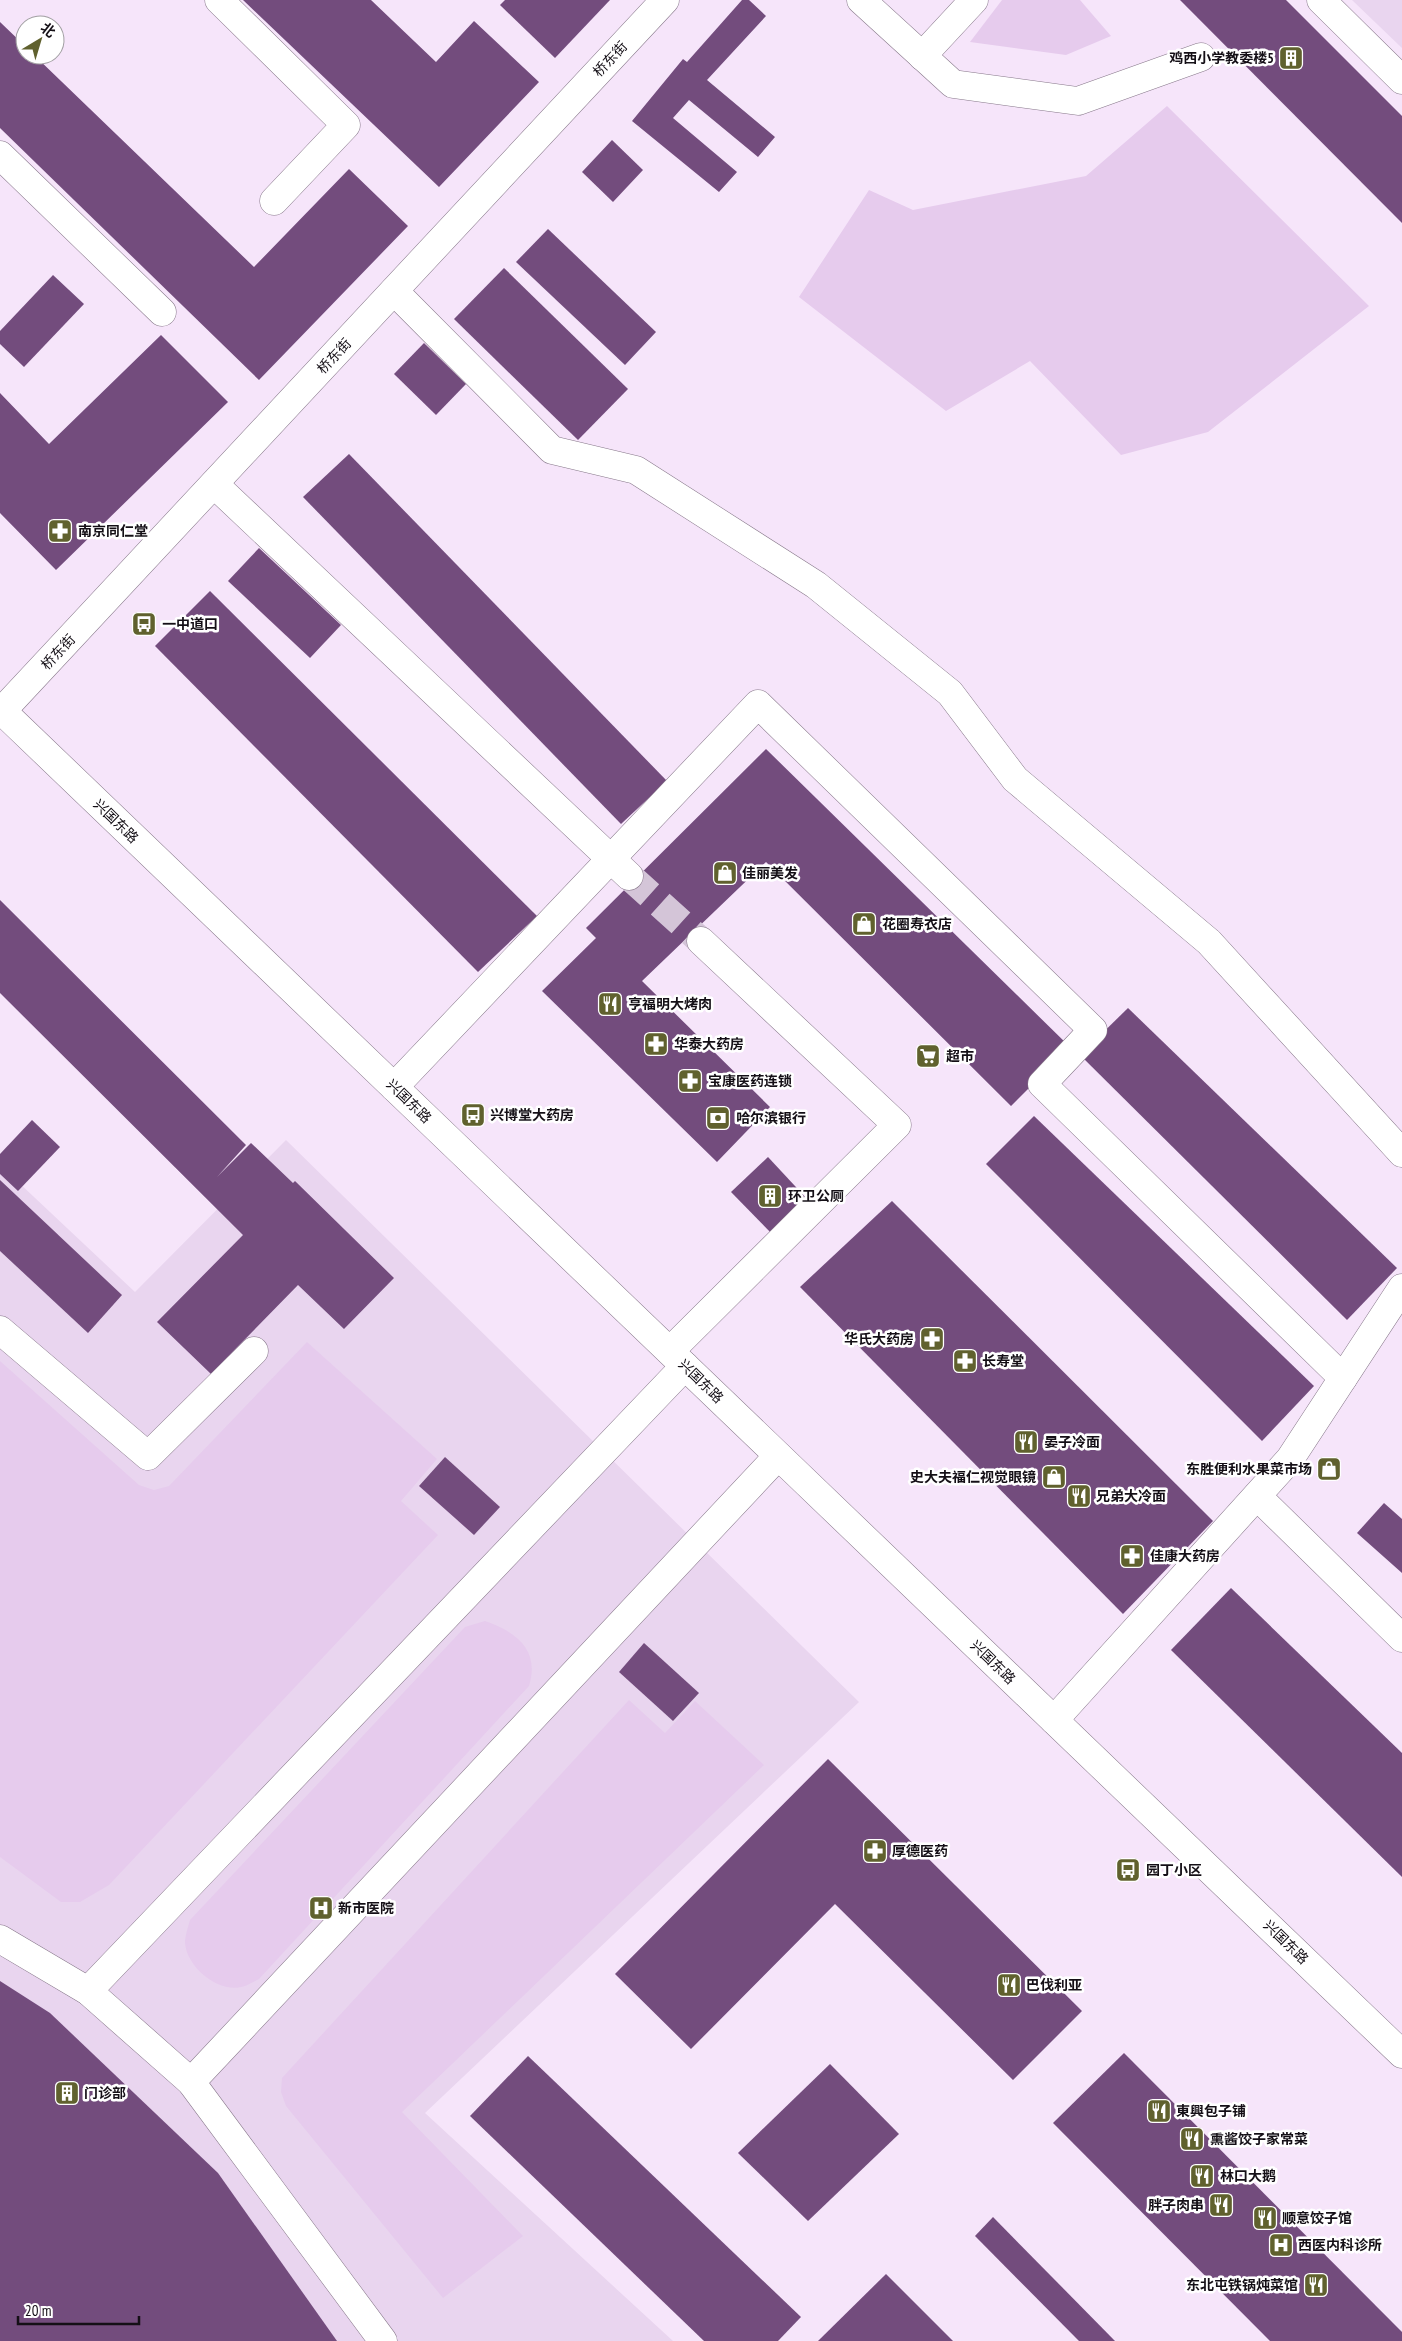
<svg xmlns="http://www.w3.org/2000/svg" width="1402" height="2341" font-family="'PT Sans Narrow','Noto Sans SC',sans-serif">
	<style>
		.built { fill: #e9d5ef }
		.green { fill: #e6cbed }
		.building { fill: #734c7d }
		.lines { fill: none; stroke-linecap: round; stroke-linejoin: round }
		.minor-tunnel { stroke: #d4c5d8; stroke-width: 28; stroke-dasharray: 28 14; stroke-linecap: butt }
		.minor-casing { stroke: #87788a; stroke-width: 29 }
		.major-casing { stroke: #87788a; stroke-width: 29 }
		.minor { stroke: #fff; stroke-width: 28 }
		.major { stroke: #fff; stroke-width: 28 }
		.labels { text-anchor: middle; dominant-baseline: central; stroke-width: 5; stroke-linejoin: round; paint-order: stroke }
		.poi-label { font-size: 14px; font-weight: bold; fill: #140f16; stroke: #fff; text-anchor: start }
		.street-label { font-size: 14px; fill: #140f16; stroke: #fff }
	</style>
	<rect width="100%" height="100%" fill="#f6e5fa"/>
	<g class="built">
		<polygon points="1352,0 1402,0 1402,48"/>
		<polygon points="286,1140 859,1702 425,2113 673,2341 0,2341 0,1165 135,1292"/>
	</g>
	<g class="green">
		<polygon points="1002,0 1080,0 1111,36 1066,55 970,42"/>
		<polygon points="1167,106 1369,306 1208,432 1121,455 1030,361 946,411 799,297 869,190 913,210 1086,176"/>
		<polygon points="307,1342 437,1459 401,1501 438,1535 109,1885 80,1902 61,1902 0,1857 0,1361 139,1485 154,1490 169,1486"/>
		<path d="M485,1621C517,1632 540,1650 529,1686L259,1979C255,1981 250,1984 245,1986C220,1995 187,1968 185,1943C185,1936 188,1927 190,1920L465,1627Z"/>
		<polygon points="629,1700 665,1733 695,1701 764,1765 402,2112 523,2236 443,2298 286,2106 281,2092 282,2078"/>
	</g>
	<g class="building">
		<polygon points="243,0 371,0 436,62 474,21 539,82 439,187"/>
		<polygon points="505,0 610,0 555,58 500,5"/>
		<polygon points="742,0 749,0 766,16 707,80 775,137 758,157 689,100 673,118 737,172 719,192 632,121 683,59 687,62"/>
		<polygon points="1180,0 1286,0 1402,116 1402,223"/>
		<polygon points="0,22 25,46 25,55 34,55 254,267 349,169 408,226 259,380 0,128"/>
		<polygon points="612,140 643,170 613,202 582,172"/>
		<polygon points="548,229 656,332 625,365 516,262"/>
		<polygon points="504,268 628,389 578,440 454,319"/>
		<polygon points="53,275 84,304 24,367 0,344 0,331"/>
		<polygon points="161,335 228,402 56,570 0,513 0,393 49,444"/>
		<polygon points="424,343 466,384 436,415 394,374"/>
		<polygon points="349,454 667,781 621,824 303,497"/>
		<polygon points="259,548 341,625 310,658 228,581"/>
		<polygon points="210,591 537,916 478,972 155,646"/>
		<polygon points="766,749 1070,1047 1011,1106 766,862 642,981 770,1107 717,1162 542,991 596,938 586,928"/>
		<polygon points="0,900 246,1145 217,1177 251,1143 293,1183 295,1181 394,1278 344,1329 298,1285 211,1374 157,1322 243,1235 0,993"/>
		<polygon points="1128,1008 1397,1268 1347,1320 1080,1055"/>
		<polygon points="1034,1116 1314,1386 1262,1441 986,1164"/>
		<polygon points="32,1120 60,1147 18,1191 0,1174 0,1154"/>
		<polygon points="768,1157 808,1200 772,1234 731,1192"/>
		<polygon points="0,1180 122,1295 88,1333 0,1251"/>
		<polygon points="892,1201 1213,1521 1123,1614 800,1287"/>
		<polygon points="445,1457 500,1507 474,1535 419,1486"/>
		<polygon points="1384,1503 1402,1519 1402,1573 1357,1533"/>
		<polygon points="1231,1588 1402,1753 1402,1877 1171,1650"/>
		<polygon points="644,1643 699,1693 673,1721 619,1672"/>
		<polygon points="828,1759 1082,2011 1013,2080 835,1904 691,2049 615,1974"/>
		<polygon points="0,1981 50,2013 218,2173 337,2341 0,2341"/>
		<polygon points="1124,2053 1402,2332 1402,2341 1270,2341 1053,2123"/>
		<polygon points="528,2056 801,2317 778,2341 704,2341 470,2116"/>
		<polygon points="830,2064 899,2134 808,2221 738,2153"/>
		<polygon points="993,2217 1115,2341 1079,2341 975,2236"/>
		<polygon points="886,2274 953,2341 818,2341"/>
	</g>
	<g class="lines">
		<polyline class="minor-tunnel" points="629,876 701,941"/>
		<defs>
			<g id="minor">
				<polyline points="219,0 346,125 274,201"/>
				<polyline points="861,0 953,84 1078,101 1201,57"/>
				<polyline points="1321,0 1402,80"/>
				<polyline points="922,56 974,0"/>
				<polyline points="0,155 162,312"/>
				<polyline points="394,291 552,450 636,470 816,585 950,693 1015,779 1209,942 1402,1153"/>
				<polyline points="214,484 629,876"/>
				<polyline points="0,713 665,0"/>
				<polyline points="394,1087 758,704 1093,1030 1042,1084 1343,1378"/>
				<polyline points="0,1330 148,1456 254,1351"/>
				<polyline points="670,1351 897,1125 701,941"/>
				<polyline points="1257,1496 1402,1638"/>
				<polyline points="1054,1720 1290,1459 1402,1288"/>
				<polyline points="0,1939 88,1991 191,2082 383,2341"/>
				<polyline points="88,1991 685,1366"/>
				<polyline points="191,2082 778,1456"/>
			</g>
			<polyline id="major" points="0,709 1402,2054"/>
		</defs>
		<use href="#minor" class="minor-casing"/>
		<use href="#major" class="major-casing"/>
		<use href="#minor" class="minor"/>
		<use href="#major" class="major"/>
	</g>
	<defs>
		<symbol id="building-square" viewBox="-11 -11 22 22"><rect x="-9" y="-9" width="18" height="18" rx="4" fill="#60612e" stroke="#fff"/><path d="M-4-6H4V6H1V3H-1V6H-4ZM-2.5-4.3h1.7v1.8h-1.7ZM.8-4.3h1.7v1.8H.8ZM-2.5-1h1.7V.8h-1.7ZM.8-1h1.7V.8H.8Z" fill="#fff"/></symbol>
		<symbol id="pharmacy-square" viewBox="-11 -11 22 22"><rect x="-9" y="-9" width="18" height="18" rx="4" fill="#60612e" stroke="#fff"/><path d="M-2-6h4v4h4v4h-4v4h-4v-4h-4v-4h4Z" fill="#fff"/></symbol>
		<symbol id="bus-square" viewBox="-11 -11 22 22"><rect x="-9" y="-9" width="18" height="18" rx="4" fill="#60612e" stroke="#fff"/><path d="M-5-6H5V4H4V6H2V4H-2V6H-4V4H-5ZM-3.5-4V0h7V-4ZM-3.5 1.2v1.5H-2V1.2ZM2 1.2v1.5H3.5V1.2Z" fill="#fff"/></symbol>
		<symbol id="shop-square" viewBox="-11 -11 22 22"><rect x="-9" y="-9" width="18" height="18" rx="4" fill="#60612e" stroke="#fff"/><path d="M-5-2.5h2.3a2.7 3.5 0 0 1 5.4 0H5L5.5 6h-11ZM-1.5-2.5h3a1.5 2.3 0 0 0-3 0Z" fill="#fff"/></symbol>
		<symbol id="restaurant-square" viewBox="-11 -11 22 22"><rect x="-9" y="-9" width="18" height="18" rx="4" fill="#60612e" stroke="#fff"/><path d="M-5-6h1v4h1v-4h1v4h1v-4h1v5L-1.5 .5V6h-2V.5L-5-1ZM5-6V6H3V1.5H1.5Q1.5-4 5-6Z" fill="#fff"/></symbol>
		<symbol id="supermarket-square" viewBox="-11 -11 22 22"><rect x="-9" y="-9" width="18" height="18" rx="4" fill="#60612e" stroke="#fff"/><path d="M-6-5.5h2.5l.6 2H6L4.5 2H-2.5L-4.4-4H-6ZM-1.5 3.2a1.3 1.3 0 1 0 .1 0ZM3 3.2a1.3 1.3 0 1 0 .1 0Z" fill="#fff"/></symbol>
		<symbol id="bank-square" viewBox="-11 -11 22 22"><rect x="-9" y="-9" width="18" height="18" rx="4" fill="#60612e" stroke="#fff"/><path d="M-6-4H6V4H-6ZM0-2.3a2.3 2.3 0 1 0 0 4.6a2.3 2.3 0 1 0 0-4.6Z" fill="#fff"/></symbol>
		<symbol id="hospital-square" viewBox="-11 -11 22 22"><rect x="-9" y="-9" width="18" height="18" rx="4" fill="#60612e" stroke="#fff"/><path d="M-5-5h3v3.5h4V-5h3V5h-3V1.5h-4V5h-3Z" fill="#fff"/></symbol>
	</defs>
	<g fill-rule="evenodd">
		<use href="#building-square" x="1277" y="44" width="28" height="28"/>
		<use href="#pharmacy-square" x="46" y="517" width="28" height="28"/>
		<use href="#bus-square" x="130" y="610" width="28" height="28"/>
		<use href="#shop-square" x="711" y="859" width="28" height="28"/>
		<use href="#shop-square" x="850" y="910" width="28" height="28"/>
		<use href="#restaurant-square" x="596" y="990" width="28" height="28"/>
		<use href="#pharmacy-square" x="642" y="1030" width="28" height="28"/>
		<use href="#supermarket-square" x="914" y="1042" width="28" height="28"/>
		<use href="#pharmacy-square" x="676" y="1067" width="28" height="28"/>
		<use href="#bus-square" x="459" y="1101" width="28" height="28"/>
		<use href="#bank-square" x="704" y="1104" width="28" height="28"/>
		<use href="#building-square" x="756" y="1182" width="28" height="28"/>
		<use href="#pharmacy-square" x="918" y="1325" width="28" height="28"/>
		<use href="#pharmacy-square" x="951" y="1347" width="28" height="28"/>
		<use href="#restaurant-square" x="1012" y="1428" width="28" height="28"/>
		<use href="#shop-square" x="1315" y="1455" width="28" height="28"/>
		<use href="#shop-square" x="1040" y="1463" width="28" height="28"/>
		<use href="#restaurant-square" x="1065" y="1482" width="28" height="28"/>
		<use href="#pharmacy-square" x="1118" y="1542" width="28" height="28"/>
		<use href="#pharmacy-square" x="861" y="1837" width="28" height="28"/>
		<use href="#bus-square" x="1114" y="1856" width="28" height="28"/>
		<use href="#hospital-square" x="307" y="1894" width="28" height="28"/>
		<use href="#restaurant-square" x="995" y="1971" width="28" height="28"/>
		<use href="#building-square" x="53" y="2079" width="28" height="28"/>
		<use href="#restaurant-square" x="1145" y="2097" width="28" height="28"/>
		<use href="#restaurant-square" x="1178" y="2125" width="28" height="28"/>
		<use href="#restaurant-square" x="1188" y="2162" width="28" height="28"/>
		<use href="#restaurant-square" x="1207" y="2191" width="28" height="28"/>
		<use href="#restaurant-square" x="1251" y="2204" width="28" height="28"/>
		<use href="#hospital-square" x="1267" y="2231" width="28" height="28"/>
		<use href="#restaurant-square" x="1302" y="2271" width="28" height="28"/>
	</g>
	<g class="labels">
		<g class="poi-label">
			<text x="1274" y="58" text-anchor="end">鸡西小学教委楼5</text>
			<text x="78" y="531">南京同仁堂</text>
			<text x="162" y="624">一中道口</text>
			<text x="742" y="873">佳丽美发</text>
			<text x="882" y="924">花圈寿衣店</text>
			<text x="628" y="1004">亨福明大烤肉</text>
			<text x="674" y="1044">华泰大药房</text>
			<text x="946" y="1056">超市</text>
			<text x="708" y="1081">宝康医药连锁</text>
			<text x="490" y="1115">兴博堂大药房</text>
			<text x="736" y="1118">哈尔滨银行</text>
			<text x="788" y="1196">环卫公厕</text>
			<text x="914" y="1339" text-anchor="end">华氏大药房</text>
			<text x="982" y="1361">长寿堂</text>
			<text x="1044" y="1442">晏子冷面</text>
			<text x="1312" y="1469" text-anchor="end">东胜便利水果菜市场</text>
			<text x="1036" y="1477" text-anchor="end">史大夫福仁视觉眼镜</text>
			<text x="1096" y="1496">兄弟大冷面</text>
			<text x="1150" y="1556">佳康大药房</text>
			<text x="892" y="1851">厚德医药</text>
			<text x="1146" y="1870">园丁小区</text>
			<text x="338" y="1908">新市医院</text>
			<text x="1026" y="1985">巴伐利亚</text>
			<text x="84" y="2093">门诊部</text>
			<text x="1176" y="2111">東興包子铺</text>
			<text x="1210" y="2139">熏酱饺子家常菜</text>
			<text x="1220" y="2176">林口大鹅</text>
			<text x="1204" y="2205" text-anchor="end">胖子肉串</text>
			<text x="1282" y="2218">顺意饺子馆</text>
			<text x="1298" y="2245">西医内科诊所</text>
			<text x="1298" y="2285" text-anchor="end">东北屯铁锅炖菜馆</text>
		</g>
		<g class="street-label">
			<text transform="translate(610 59) rotate(-47)">桥东街</text>
			<text transform="translate(334 356) rotate(-47)">桥东街</text>
			<text transform="translate(58 652) rotate(-47)">桥东街</text>
			<text transform="translate(116 821) rotate(44)">兴国东路</text>
			<text transform="translate(409 1101) rotate(44)">兴国东路</text>
			<text transform="translate(701 1381) rotate(44)">兴国东路</text>
			<text transform="translate(993 1662) rotate(44)">兴国东路</text>
			<text transform="translate(1286 1942) rotate(44)">兴国东路</text>
		</g>
	</g>
	<g transform="translate(40 40) rotate(38)"><circle r="24" fill="#ffffff" stroke="#a19fa2"/>
	<path d="M0-4L9 19L0 12L-9 19Z" fill="#60612e"/>
	<text y="-8" font-size="14" font-weight="bold" text-anchor="middle" fill="#140f16">北</text>
	</g>
	<path d="M18 2316v8h121v-8" fill="none" stroke="#140f16" stroke-width="2.5"/>
	<text x="25" y="2316" font-size="15" fill="#140f16" stroke="#ffffff" stroke-width="4" paint-order="stroke">20 m</text>
</svg>
